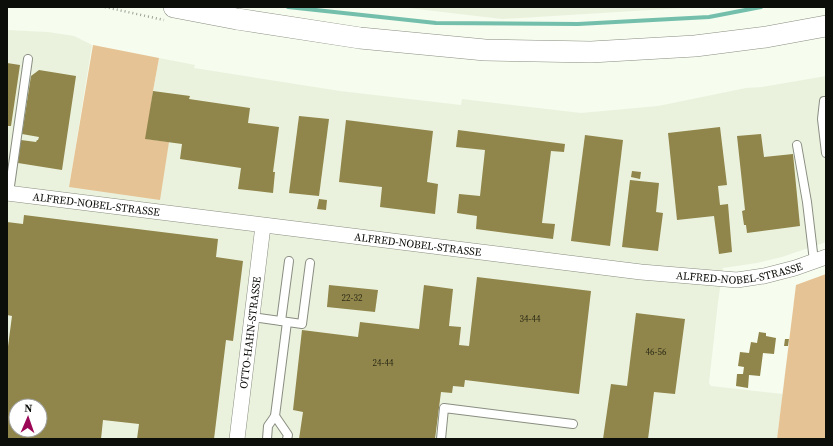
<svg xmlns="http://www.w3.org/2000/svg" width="833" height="446" font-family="'Source Serif 4',serif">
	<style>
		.built { fill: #eaf2dd; fill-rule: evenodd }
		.green { fill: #e6c394 }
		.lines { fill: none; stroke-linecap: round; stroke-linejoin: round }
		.stream { stroke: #73bfac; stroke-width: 4 }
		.building { fill: #90854a; fill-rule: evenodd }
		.lane-casing { stroke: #898e81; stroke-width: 10 }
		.street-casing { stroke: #898e81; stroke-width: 16 }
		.secondary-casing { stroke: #898e81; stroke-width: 22 }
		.path { stroke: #9da197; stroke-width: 2.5; stroke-dasharray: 1 3; stroke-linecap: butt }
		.lane { stroke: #fff; stroke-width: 8 }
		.street { stroke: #fff; stroke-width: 15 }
		.secondary { stroke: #fff; stroke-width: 21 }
		.labels { text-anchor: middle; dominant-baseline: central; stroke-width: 3.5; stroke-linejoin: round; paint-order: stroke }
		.number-label { font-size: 9px; fill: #2d2c19 }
		.street-label { font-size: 11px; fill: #0c0e09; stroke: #fff }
	</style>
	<rect width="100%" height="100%" fill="#f6fcee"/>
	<g class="built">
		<polygon points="400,7 699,7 502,19"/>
		<path d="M7,30L48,32L74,36L92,45L69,187L145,139L153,91L159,58L195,65L194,68L340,91L461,105L462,99L581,113L658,106L746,88L762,87L826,76V242L782,257L757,263L723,268L718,302L709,383L711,386L783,394L777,439H7ZM16,406H40V430H16Z"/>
	</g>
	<g class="green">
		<polygon points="93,45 159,58 153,91 146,139 169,142 160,200 69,187"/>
		<polygon points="826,274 826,439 777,439 796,285"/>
	</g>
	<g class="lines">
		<polyline class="stream" points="288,7 436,23 578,24 709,17 761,7"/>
	</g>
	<g class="building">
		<polygon points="7,63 20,65 11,126 7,126"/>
		<polygon points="39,70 76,76 62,170 18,163 21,140 36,142 37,140 38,140 39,137 22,134 31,76"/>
		<polygon points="153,91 190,96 189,99 250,108 248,123 279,127 273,172 275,172 273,193 238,189 241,168 180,159 182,144 145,139"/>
		<polygon points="299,116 329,119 319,196 289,193"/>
		<polygon points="346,120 433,131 427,182 438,184 435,214 380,207 382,187 339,182"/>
		<polygon points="720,127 727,185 718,186 720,205 728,204 732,252 719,254 714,216 677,220 668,133"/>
		<polygon points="458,130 565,144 564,152 551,151 542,223 555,224 553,239 476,229 477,216 457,213 459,194 480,196 485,150 456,147"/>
		<polygon points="761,134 764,157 793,154 800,226 747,233 746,225 744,225 742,211 745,210 737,136"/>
		<polygon points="585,135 623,140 610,246 571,241"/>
		<polygon points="632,171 641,172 640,179 631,177"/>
		<polygon points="630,180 659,183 656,212 663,213 658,251 622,247"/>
		<polygon points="319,199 327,200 326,210 317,209"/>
		<path d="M24,215L218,239L216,257L243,261L233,341L226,340L214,439H137L139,424L103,420L101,439H7V354L12,316L7,315V222L23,224ZM16,406H40V430H16Z"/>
		<polygon points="477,277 591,291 579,394 465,380 464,387 453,386 452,393 441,392 435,439 299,439 303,412 293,410 302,330 358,337 360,322 419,329 424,285 453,289 449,326 461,327 459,345 469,346"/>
		<polygon points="329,285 378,290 375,312 327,307"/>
		<polygon points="636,313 685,319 675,394 654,392 648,439 603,439 611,384 627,386"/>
		<polygon points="759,332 766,333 766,336 776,338 774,354 763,353 760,376 749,375 748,388 736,386 737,374 743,374 744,367 738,366 740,352 749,353 751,342 757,343"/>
		<polygon points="785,339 789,339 788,346 784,346"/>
	</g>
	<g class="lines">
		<defs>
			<g id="lane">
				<polyline points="826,101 824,101 822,119 826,153"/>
				<polyline points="797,145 807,202 814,261"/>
				<polyline points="9,193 28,59"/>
				<polyline points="252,317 302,324 310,263"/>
				<polyline points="281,321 289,261"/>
				<polyline points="275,416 288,435 287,439"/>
				<polyline points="267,439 268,426 275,416 287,322"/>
				<polyline points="441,439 444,408 573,424"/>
			</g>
			<g id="street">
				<path id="s1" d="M7,193L641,272L737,280L764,276L795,268L826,257"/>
				<path id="s2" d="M237,439L263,226"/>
			</g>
			<polyline id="secondary" points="174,7 237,19 360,38 485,50 591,52 695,46 766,37 826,26"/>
		</defs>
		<use href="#lane" class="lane-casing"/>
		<use href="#street" class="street-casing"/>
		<use href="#secondary" class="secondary-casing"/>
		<polyline class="path" points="105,7 164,20"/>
		<use href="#lane" class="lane"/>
		<use href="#street" class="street"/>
		<use href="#secondary" class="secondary"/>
	</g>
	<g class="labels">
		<g class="number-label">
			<text x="352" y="298">22-32</text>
			<text x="530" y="319">34-44</text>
			<text x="656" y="352">46-56</text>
			<text x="383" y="363">24-44</text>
		</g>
		<g class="street-label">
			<text stroke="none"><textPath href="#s1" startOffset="90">ALFRED-NOBEL-STRASSE</textPath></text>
			<text stroke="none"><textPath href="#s1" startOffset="414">ALFRED-NOBEL-STRASSE</textPath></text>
			<text stroke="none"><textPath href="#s1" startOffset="738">ALFRED-NOBEL-STRASSE</textPath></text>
			<text stroke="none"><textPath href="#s2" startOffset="107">OTTO-HAHN-STRASSE</textPath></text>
		</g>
	</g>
	<rect width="833" height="446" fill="none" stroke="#0c0e09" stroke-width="16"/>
	<g transform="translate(28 418) rotate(2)"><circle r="19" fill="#ffffff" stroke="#9e9f9d"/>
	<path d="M0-3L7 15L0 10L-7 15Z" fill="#9b0655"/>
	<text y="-6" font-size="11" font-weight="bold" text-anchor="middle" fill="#0c0e09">N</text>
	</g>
</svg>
